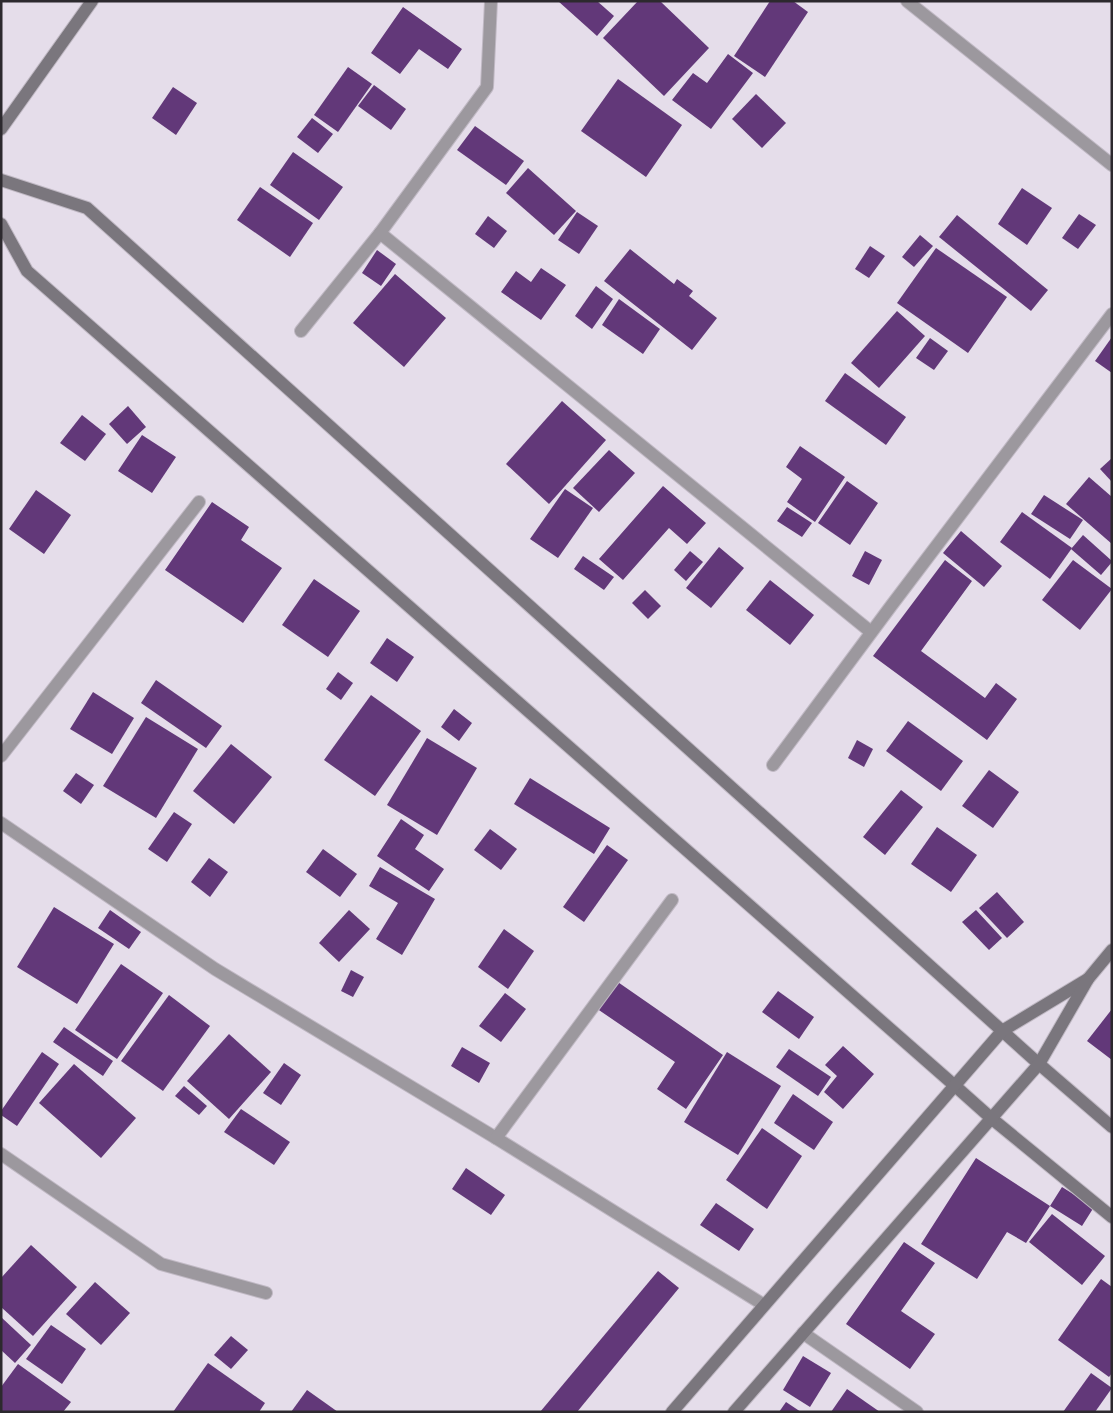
<svg xmlns="http://www.w3.org/2000/svg" width="1113" height="1413" font-family="Overpass,sans-serif">
	<style>
		.building { fill: #623879 }
		.lines { fill: none; stroke-linecap: round; stroke-linejoin: round }
		.street-casing { stroke: #c0b9c4; stroke-width: 14 }
		.secondary-casing { stroke: #c0b9c4; stroke-width: 14 }
		.street { stroke: #9c989e; stroke-width: 12 }
		.secondary { stroke: #7a767d; stroke-width: 12 }
	</style>
	<rect width="100%" height="100%" fill="#e5ddea"/>
	<g class="building">
		<polygon points="558,1 597,1 614,16 597,36"/>
		<polygon points="638,1 660,1 709,48 664,96 603,38"/>
		<polygon points="770,1 793,1 808,12 765,77 734,56"/>
		<polygon points="403,7 462,49 448,69 419,49 400,74 371,53"/>
		<polygon points="728,54 753,73 711,129 672,100 693,73 707,83"/>
		<polygon points="348,67 372,84 338,132 314,115"/>
		<polygon points="618,79 682,125 646,177 581,131"/>
		<polygon points="374,85 406,109 391,130 358,106"/>
		<polygon points="173,87 197,103 176,135 152,118"/>
		<polygon points="756,94 786,123 762,148 732,119"/>
		<polygon points="312,118 333,134 318,153 297,137"/>
		<polygon points="475,126 524,161 506,185 457,150"/>
		<polygon points="293,152 343,187 319,220 270,185"/>
		<polygon points="528,168 576,211 554,235 506,193"/>
		<polygon points="260,187 313,223 290,257 237,220"/>
		<polygon points="1022,188 1052,208 1027,245 998,224"/>
		<polygon points="577,212 598,226 579,254 558,240"/>
		<polygon points="1079,214 1096,225 1078,249 1062,238"/>
		<polygon points="957,215 1048,290 1031,311 939,237"/>
		<polygon points="488,216 507,231 494,248 475,234"/>
		<polygon points="920,235 933,246 914,267 902,257"/>
		<polygon points="870,246 885,256 869,278 855,269"/>
		<polygon points="936,248 1007,297 968,353 897,303"/>
		<polygon points="630,249 674,284 677,279 693,291 689,296 717,318 692,350 604,281"/>
		<polygon points="377,250 396,264 381,286 362,273"/>
		<polygon points="541,268 566,285 541,320 501,292 516,271 531,282"/>
		<polygon points="395,274 446,318 404,367 353,323"/>
		<polygon points="596,286 613,299 592,329 575,316"/>
		<polygon points="619,299 660,329 643,354 602,325"/>
		<polygon points="897,311 925,336 879,388 851,363"/>
		<polygon points="1112,337 1112,373 1095,361"/>
		<polygon points="930,338 948,351 934,370 916,358"/>
		<polygon points="845,373 906,417 886,445 825,401"/>
		<polygon points="562,401 606,440 549,504 506,464"/>
		<polygon points="128,406 146,427 127,444 109,424"/>
		<polygon points="82,415 106,434 85,461 60,443"/>
		<polygon points="142,435 176,457 152,493 118,471"/>
		<polygon points="800,446 845,477 815,522 787,502 802,479 786,467"/>
		<polygon points="609,450 635,473 599,512 573,488"/>
		<polygon points="1112,458 1112,482 1100,469"/>
		<polygon points="1089,477 1112,497 1112,544 1066,504"/>
		<polygon points="847,481 878,503 850,545 818,523"/>
		<polygon points="663,486 706,523 687,544 669,528 623,580 599,559"/>
		<polygon points="565,489 593,508 558,558 530,539"/>
		<polygon points="36,490 71,515 44,554 9,529"/>
		<polygon points="1044,495 1083,520 1070,539 1031,514"/>
		<polygon points="212,502 249,527 241,540 282,568 243,623 165,570"/>
		<polygon points="787,507 812,523 802,537 777,521"/>
		<polygon points="1022,512 1072,548 1050,579 1000,542"/>
		<polygon points="961,531 1002,566 984,587 943,553"/>
		<polygon points="1083,535 1112,561 1112,562 1101,575 1071,549"/>
		<polygon points="719,547 744,568 711,608 686,588"/>
		<polygon points="690,551 703,562 686,581 674,570"/>
		<polygon points="865,551 882,560 869,585 852,576"/>
		<polygon points="583,556 614,577 604,590 574,569"/>
		<polygon points="945,560 972,581 921,651 985,698 996,683 1017,699 987,740 873,656"/>
		<polygon points="1073,560 1112,589 1080,630 1042,600"/>
		<polygon points="314,579 360,611 328,657 282,625"/>
		<polygon points="770,580 814,615 790,645 746,610"/>
		<polygon points="645,590 661,606 648,619 632,603"/>
		<polygon points="387,638 414,657 397,682 370,663"/>
		<polygon points="338,672 353,683 341,700 326,689"/>
		<polygon points="156,680 222,726 206,748 141,703"/>
		<polygon points="93,692 134,718 112,754 70,729"/>
		<polygon points="371,695 421,731 375,796 324,760"/>
		<polygon points="454,709 472,723 459,741 441,727"/>
		<polygon points="146,717 198,749 156,818 103,786"/>
		<polygon points="908,721 963,761 941,791 886,751"/>
		<polygon points="427,738 477,768 437,835 387,805"/>
		<polygon points="857,740 873,749 864,767 848,758"/>
		<polygon points="231,744 272,777 234,824 193,791"/>
		<polygon points="989,770 1019,792 993,828 962,806"/>
		<polygon points="76,773 94,785 81,804 63,791"/>
		<polygon points="530,778 610,828 594,854 514,804"/>
		<polygon points="901,790 923,807 885,855 863,837"/>
		<polygon points="174,812 192,824 167,862 148,849"/>
		<polygon points="401,819 424,835 415,849 444,869 429,891 377,856"/>
		<polygon points="937,827 977,855 951,892 911,864"/>
		<polygon points="490,829 517,849 501,870 474,850"/>
		<polygon points="607,845 628,860 584,922 563,907"/>
		<polygon points="323,849 357,874 340,897 306,872"/>
		<polygon points="209,858 228,872 210,897 191,882"/>
		<polygon points="380,867 435,899 402,955 376,939 398,903 369,886"/>
		<polygon points="997,892 1024,922 1007,938 979,908"/>
		<polygon points="54,907 114,944 77,1004 17,967"/>
		<polygon points="110,910 141,932 129,949 98,928"/>
		<polygon points="349,910 370,929 339,962 319,943"/>
		<polygon points="976,910 1002,938 989,950 962,922"/>
		<polygon points="504,929 534,951 508,989 478,967"/>
		<polygon points="121,964 163,993 117,1059 75,1030"/>
		<polygon points="351,970 364,977 353,997 341,991"/>
		<polygon points="612,978 723,1055 686,1109 657,1089 675,1062 593,1006"/>
		<polygon points="778,991 814,1017 799,1039 762,1012"/>
		<polygon points="505,993 526,1009 501,1042 479,1026"/>
		<polygon points="169,995 210,1026 163,1091 121,1061"/>
		<polygon points="1112,1009 1112,1060 1087,1041"/>
		<polygon points="64,1027 113,1061 103,1076 53,1042"/>
		<polygon points="229,1034 271,1072 229,1119 187,1081"/>
		<polygon points="843,1046 874,1074 843,1109 824,1092 837,1076 825,1065"/>
		<polygon points="462,1047 490,1063 479,1083 451,1066"/>
		<polygon points="789,1049 831,1077 818,1096 776,1067"/>
		<polygon points="42,1052 59,1064 17,1126 1,1115 1,1111"/>
		<polygon points="727,1052 781,1086 738,1155 684,1122"/>
		<polygon points="284,1063 301,1075 281,1105 263,1093"/>
		<polygon points="74,1064 136,1118 101,1158 39,1103"/>
		<polygon points="184,1086 207,1106 199,1115 175,1096"/>
		<polygon points="793,1094 833,1122 814,1150 774,1123"/>
		<polygon points="241,1109 290,1142 274,1165 224,1132"/>
		<polygon points="762,1128 802,1156 767,1209 726,1180"/>
		<polygon points="976,1158 1050,1206 1062,1187 1094,1207 1082,1226 1050,1206 1026,1243 1007,1232 977,1279 921,1244"/>
		<polygon points="466,1168 505,1195 491,1215 452,1189"/>
		<polygon points="716,1203 754,1229 739,1251 700,1225"/>
		<polygon points="1052,1214 1105,1256 1082,1285 1029,1242"/>
		<polygon points="904,1242 935,1263 901,1311 935,1334 910,1369 846,1324"/>
		<polygon points="31,1245 77,1287 33,1336 1,1307 1,1278"/>
		<polygon points="658,1271 679,1288 577,1412 540,1412"/>
		<polygon points="1101,1279 1112,1287 1112,1373 1109,1377 1058,1340"/>
		<polygon points="95,1282 130,1313 101,1345 66,1314"/>
		<polygon points="1,1317 31,1345 15,1363 1,1350"/>
		<polygon points="51,1325 86,1349 62,1384 26,1359"/>
		<polygon points="231,1336 248,1350 231,1369 214,1355"/>
		<polygon points="803,1356 831,1373 810,1407 783,1390"/>
		<polygon points="208,1363 265,1403 259,1412 173,1412"/>
		<polygon points="18,1364 71,1402 63,1412 1,1412 1,1387"/>
		<polygon points="1091,1373 1112,1388 1095,1412 1063,1412"/>
		<polygon points="847,1389 880,1412 831,1412"/>
		<polygon points="307,1390 338,1412 291,1412"/>
		<polygon points="786,1402 801,1412 779,1412"/>
	</g>
	<g class="lines">
		<defs>
			<g id="street">
				<polyline points="907,1 1112,165"/>
				<polyline points="380,233 871,632"/>
				<polyline points="301,331 380,233 487,87 491,1"/>
				<polyline points="1,756 199,502"/>
				<polyline points="773,765 891,606 1112,314"/>
				<polyline points="1,823 215,969 496,1138 764,1305"/>
				<polyline points="496,1138 672,900"/>
				<polyline points="1,1154 161,1264 266,1293"/>
				<polyline points="803,1333 917,1412"/>
			</g>
			<g id="secondary">
				<polyline points="1,129 92,1"/>
				<polyline points="1,180 87,208 1039,1064 1112,1127"/>
				<polyline points="1,224 27,271 954,1085 991,1118 1112,1217"/>
				<polyline points="672,1412 1002,1031 1088,979"/>
				<polyline points="734,1412 1039,1064 1088,979 1112,950"/>
			</g>
		</defs>
		<use href="#street" class="street-casing"/>
		<use href="#secondary" class="secondary-casing"/>
		<use href="#street" class="street"/>
		<use href="#secondary" class="secondary"/>
	</g>
	<rect width="1113" height="1413" fill="none" stroke="#2c292e" stroke-width="5"/>
</svg>
